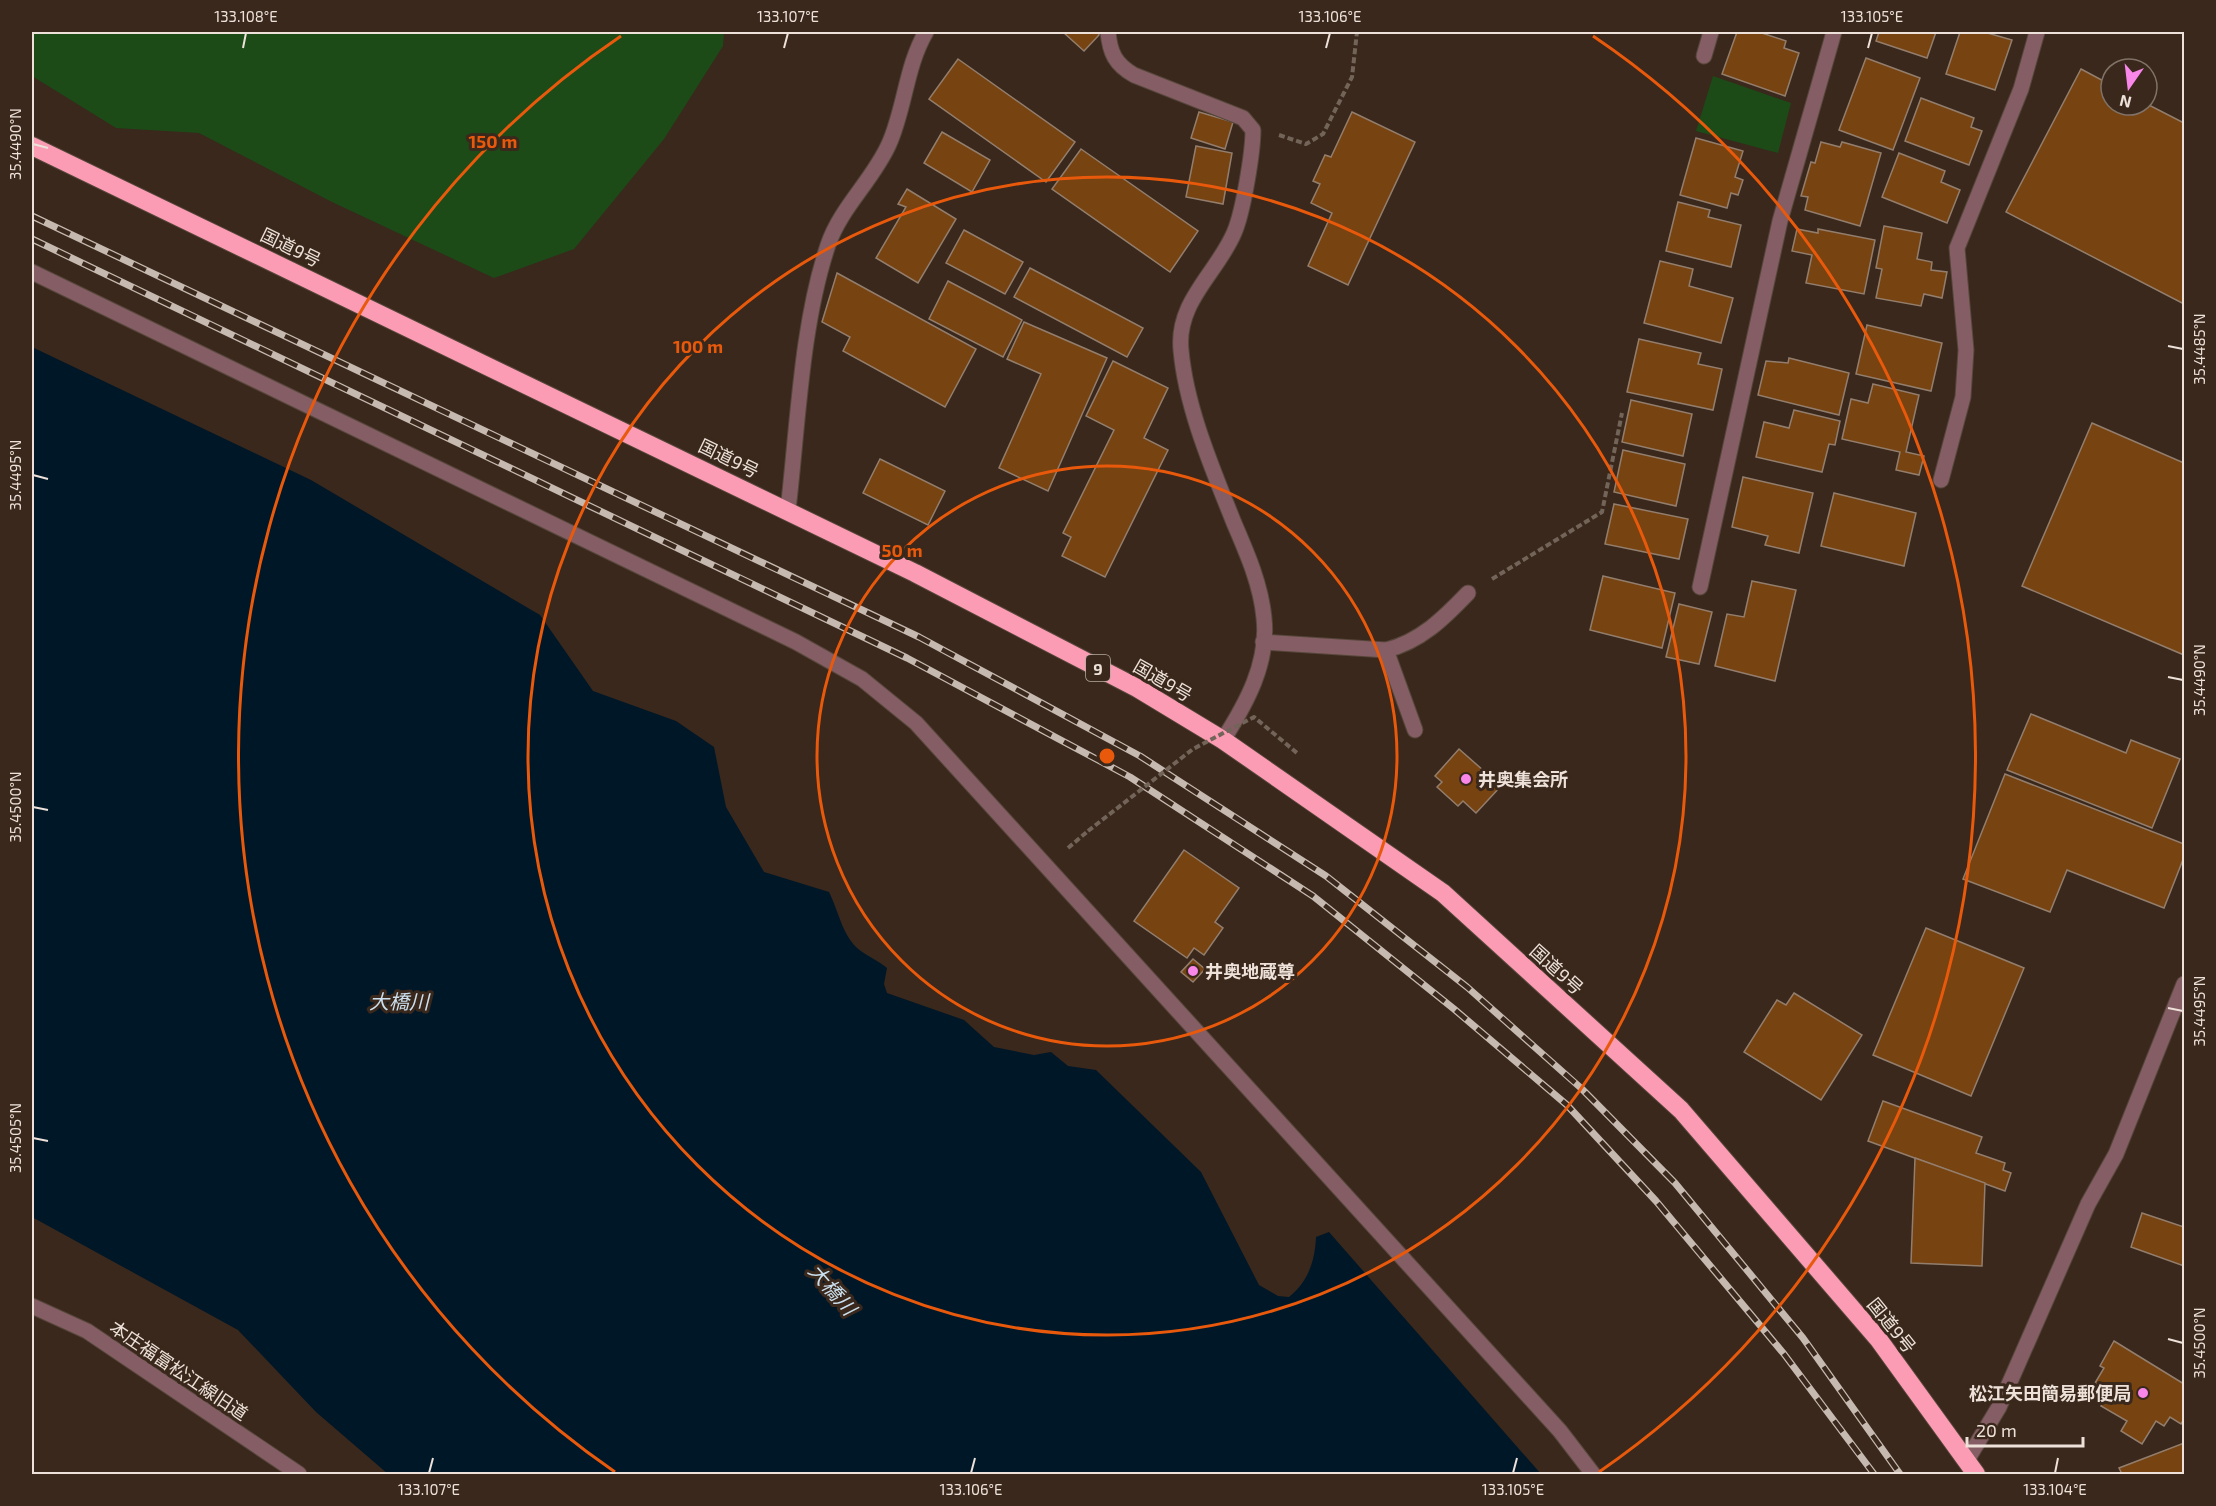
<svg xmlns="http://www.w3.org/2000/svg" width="2216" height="1506" font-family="'Exo 2','Noto Sans JP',sans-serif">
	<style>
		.green { fill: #1c4b18 }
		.water { fill: #001728 }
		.building { fill: #774310; stroke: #937e6e; stroke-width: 1.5 }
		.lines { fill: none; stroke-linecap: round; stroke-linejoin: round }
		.minor-casing { stroke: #564639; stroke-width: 17 }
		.highway-casing { stroke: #564639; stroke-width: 20 }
		.path { stroke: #736459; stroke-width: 4; stroke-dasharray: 6 3; stroke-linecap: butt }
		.minor { stroke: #845d65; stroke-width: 15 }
		.highway { stroke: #fc9cb4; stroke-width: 18 }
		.rail-casing { stroke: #c6b9b0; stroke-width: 7 }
		.rail { stroke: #39281b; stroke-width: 4.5; stroke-dasharray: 14; stroke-linecap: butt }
		.path-bridge { stroke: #736459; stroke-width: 4; stroke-dasharray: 6 3; stroke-linecap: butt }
		.ticks { fill: none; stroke: #ede1d9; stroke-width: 2 }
		.ring { fill: none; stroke: #e8590c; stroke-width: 3 }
		.poi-dot { fill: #f987e9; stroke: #39281b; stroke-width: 2 }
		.labels { text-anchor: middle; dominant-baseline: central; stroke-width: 6; stroke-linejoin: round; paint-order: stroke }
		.shield { fill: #39281b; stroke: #b7aaa0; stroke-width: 1.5 }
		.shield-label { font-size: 16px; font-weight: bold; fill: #ede1d9 }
		.street-label { font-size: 18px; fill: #ede1d9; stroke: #39281b }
		.poi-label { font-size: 18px; font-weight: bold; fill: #ede1d9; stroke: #39281b; text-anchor: start }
		.water-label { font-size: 20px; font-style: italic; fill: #cbdfee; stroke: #39281b }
		.centre { fill: #e8590c; stroke: #39281b; stroke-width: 3 }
		.ring-label { font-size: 18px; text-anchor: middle; font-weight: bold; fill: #e8590c; stroke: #39281b; stroke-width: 6; stroke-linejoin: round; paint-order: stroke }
		.neatline { fill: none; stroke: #ede1d9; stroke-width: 2 }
		.ticks-label { font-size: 15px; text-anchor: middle; fill: #ede1d9 }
	</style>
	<rect width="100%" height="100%" fill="#39281b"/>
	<g class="green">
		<polygon points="32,32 724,32 723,46 664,139 574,249 494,278 332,202 199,133 116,128 32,76"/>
		<polygon points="1713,76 1791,103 1778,153 1696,131"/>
	</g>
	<path class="water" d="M32,347L311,480L540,615L593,691L676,721L714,747L726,807L764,872L829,892C838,910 842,933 856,947C864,955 878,960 887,968L884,984L887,993L964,1020L994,1047L1034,1055L1051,1052L1068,1066L1096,1070L1201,1172L1259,1285L1278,1296L1289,1297C1308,1282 1315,1261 1316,1237L1329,1232L1541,1474H388L316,1412L238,1330L32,1217Z"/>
	<g class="building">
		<polygon points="1063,32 1099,32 1099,35 1084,51"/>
		<polygon points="1737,32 1759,32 1786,41 1784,48 1799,53 1785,96 1722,74"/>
		<polygon points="1877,32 1936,32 1927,58 1876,41 1879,32"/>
		<polygon points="1960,32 1984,32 2012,40 1995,90 1946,74"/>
		<polygon points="1866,58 1920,78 1893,150 1839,130"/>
		<polygon points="958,59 1075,142 1046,182 929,99"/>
		<polygon points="2081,69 2111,85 2111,105 2147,104 2184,123 2184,304 2006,212"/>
		<polygon points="1921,98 1974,118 1971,127 1982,131 1969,165 1905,141"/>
		<polygon points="1199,112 1233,122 1225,149 1191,138"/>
		<polygon points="1352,112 1415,142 1348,285 1308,266 1332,213 1311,203 1320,184 1313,181 1325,155 1331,157"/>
		<polygon points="942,132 990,160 972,192 924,163"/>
		<polygon points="1696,138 1743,151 1735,177 1743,180 1738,195 1731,193 1727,208 1680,195"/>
		<polygon points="1821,142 1840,147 1842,142 1881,153 1860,226 1805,210 1808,197 1801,196 1811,162 1815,163"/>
		<polygon points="1196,146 1232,153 1223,204 1186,197"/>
		<polygon points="1081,149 1198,231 1170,272 1052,189"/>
		<polygon points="1899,153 1945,171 1941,182 1960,190 1947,223 1882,197"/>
		<polygon points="907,189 956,219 918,283 876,258 906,207 898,204"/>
		<polygon points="1678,202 1710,210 1708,217 1741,225 1731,267 1666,251"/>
		<polygon points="1884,226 1922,233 1917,259 1932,262 1931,270 1947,272 1942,298 1924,294 1921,306 1876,298 1882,269 1876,268"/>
		<polygon points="1797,229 1818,233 1818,229 1875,240 1864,294 1806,283 1812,255 1792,251"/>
		<polygon points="964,230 1023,262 1005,294 946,263"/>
		<polygon points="1660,261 1693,269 1689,286 1733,298 1721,343 1644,323"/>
		<polygon points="1030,268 1143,328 1127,357 1014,297"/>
		<polygon points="837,273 976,349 945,407 843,351 850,337 822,322"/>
		<polygon points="948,281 1022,320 1003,357 929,319"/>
		<polygon points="1024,322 1107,358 1048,491 999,468 1041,374 1007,359"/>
		<polygon points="1867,325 1942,343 1931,391 1856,374"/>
		<polygon points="1639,339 1701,353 1698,364 1722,369 1713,410 1627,392"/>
		<polygon points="1789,358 1849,373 1839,415 1758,395 1766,361 1788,363"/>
		<polygon points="1113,361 1168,388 1144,438 1168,450 1105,577 1062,556 1071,537 1063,533 1114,430 1086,416"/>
		<polygon points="1873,384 1919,395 1906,452 1924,456 1919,475 1896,470 1900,452 1842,439 1851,399 1868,403"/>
		<polygon points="1631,400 1692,414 1683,456 1622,442"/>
		<polygon points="1794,410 1840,421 1835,445 1829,444 1822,472 1756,457 1764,422 1789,428"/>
		<polygon points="2092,423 2184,463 2184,655 2022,586"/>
		<polygon points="1623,450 1685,464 1676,506 1614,492"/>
		<polygon points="880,459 945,491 928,525 863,493"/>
		<polygon points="1743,477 1813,493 1799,553 1765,545 1768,536 1732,527"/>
		<polygon points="1834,493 1916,513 1904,566 1821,546"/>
		<polygon points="1614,504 1688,519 1679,559 1605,544"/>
		<polygon points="1603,576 1675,593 1662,648 1590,630"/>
		<polygon points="1752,581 1796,590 1775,681 1715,666 1727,614 1744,617"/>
		<polygon points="1679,604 1712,612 1699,664 1666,657"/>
		<polygon points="2031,714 2126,753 2131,740 2180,759 2152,828 2007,770"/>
		<polygon points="1459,749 1501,786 1476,813 1463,801 1458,806 1437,787 1442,782 1435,776"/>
		<polygon points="2005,774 2184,844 2184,857 2164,908 2067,870 2050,912 1963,879"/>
		<polygon points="1184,850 1239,888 1215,922 1223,928 1204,955 1194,948 1187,958 1134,921"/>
		<polygon points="1926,928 2024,968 1971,1096 1873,1055"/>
		<polygon points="1193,959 1205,969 1193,982 1181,972"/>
		<polygon points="1794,993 1862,1035 1821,1100 1744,1052 1777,1000 1786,1005"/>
		<polygon points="1883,1101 1982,1137 1976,1153 2005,1163 2003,1170 2011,1173 2005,1191 1868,1141"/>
		<polygon points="1915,1158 1985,1183 1982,1266 1911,1263"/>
		<polygon points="2142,1213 2184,1227 2184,1266 2131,1247"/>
		<polygon points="2114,1341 2184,1384 2184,1419 2181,1424 2170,1417 2164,1426 2156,1421 2142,1444 2121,1431 2127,1421 2101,1406 2109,1392 2095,1383 2104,1368 2100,1366"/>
		<polygon points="2184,1443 2184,1474 2122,1474 2119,1468"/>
	</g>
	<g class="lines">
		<defs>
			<g id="minor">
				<path d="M1108,32C1110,53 1115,64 1134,75L1243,118L1253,130C1253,152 1243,213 1234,233C1217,273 1176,302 1181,350C1186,408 1213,470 1234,523C1247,553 1261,585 1264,618C1269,663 1246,704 1223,740"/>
				<polyline points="1704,56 1711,32"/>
				<polyline points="32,272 796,642 862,679 916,723 1560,1431 1593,1474"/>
				<polyline points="1941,480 1963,397 1966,350 1957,248 2021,89 2037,32"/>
				<path d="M788,510C798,425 801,326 828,245C841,207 873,180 889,144C905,108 906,66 926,32"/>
				<polyline points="1700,587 1780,221 1834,32"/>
				<path d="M1263,642L1386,650C1420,642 1444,618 1468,593"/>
				<polyline points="1386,650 1415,730"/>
				<polyline points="32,1306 87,1331 299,1474"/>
				<polyline points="1967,1460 1999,1407 2088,1204 2116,1154 2184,984"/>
			</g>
			<polyline id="highway" points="32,146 915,573 1137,688 1223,740 1443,893 1681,1110 1879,1340 1976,1474"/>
		</defs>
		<use href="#minor" class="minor-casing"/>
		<use href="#highway" class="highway-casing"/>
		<g class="path">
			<polyline points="1279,135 1306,144 1323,134 1352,77 1357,32"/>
			<polyline points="1492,579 1602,512 1622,413"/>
			<polyline points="1068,848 1088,831"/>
		</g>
		<use href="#minor" class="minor"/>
		<use href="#highway" class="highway"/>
		<defs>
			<g id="rail">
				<polyline points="32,216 919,637 1140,756 1326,876 1467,987 1582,1089 1675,1183 1803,1338 1900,1474"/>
				<polyline points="32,239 907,658 1130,777 1313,896 1454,1009 1567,1105 1656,1201 1784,1354 1874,1474"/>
			</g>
		</defs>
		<use href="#rail" class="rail-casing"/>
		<use href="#rail" class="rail"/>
		<polyline class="path-bridge" points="1088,831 1193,749 1254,717 1297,753"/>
	</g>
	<path class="ticks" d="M243,48L246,33M784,48L788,33M1326,48L1330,33M1868,48L1872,33M33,144L48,148M2168,346L2183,349M33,475L48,479M2168,677L2183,680M33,807L48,810M2168,1008L2183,1011M33,1138L48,1141M2168,1339L2183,1343M429,1473L433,1458M971,1473L975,1458M1513,1473L1517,1458M2055,1473L2058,1458"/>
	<g class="ring">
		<circle cx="1107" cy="756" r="290"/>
		<circle cx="1107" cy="756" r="579"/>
		<path d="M615 1472A869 869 0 0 1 621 36M1593 36A869 869 0 0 1 1599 1472"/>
	</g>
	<g class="poi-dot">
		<circle cx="1466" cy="779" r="6"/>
		<circle cx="1193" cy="971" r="6"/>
		<circle cx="2143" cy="1393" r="6"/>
	</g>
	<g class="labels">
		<rect class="shield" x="1086" y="655" width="24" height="26" rx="4.5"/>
		<g class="shield-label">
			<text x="1098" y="668">9</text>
		</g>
		<g class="street-label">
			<text transform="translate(291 247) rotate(26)">国道9号</text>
			<text transform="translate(729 458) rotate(26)">国道9号</text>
			<text transform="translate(1163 680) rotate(30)">国道9号</text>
			<text transform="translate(1557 969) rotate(42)">国道9号</text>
			<text transform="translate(1892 1325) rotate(51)">国道9号</text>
			<text transform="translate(179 1370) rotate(34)">本庄福富松江線旧道</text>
		</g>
		<g class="poi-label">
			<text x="1478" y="779">井奥集会所</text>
			<text x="1205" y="971">井奥地蔵尊</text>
			<text x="2131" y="1393" text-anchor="end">松江矢田簡易郵便局</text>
		</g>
		<g class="water-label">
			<text x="399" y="1001">大橋川</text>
			<text transform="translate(833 1289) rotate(49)">大橋川</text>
		</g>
	</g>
	<circle cx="1107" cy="756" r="9" class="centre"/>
	<g class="ring-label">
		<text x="493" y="148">150 m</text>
		<text x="698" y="353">100 m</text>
		<text x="902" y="557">50 m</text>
	</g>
	<rect width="2216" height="1506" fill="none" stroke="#39281b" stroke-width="66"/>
	<g transform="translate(2129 87) rotate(194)"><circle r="28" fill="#39281b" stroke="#817267" stroke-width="1.5"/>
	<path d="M0-4.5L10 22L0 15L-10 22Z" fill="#f987e9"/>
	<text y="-9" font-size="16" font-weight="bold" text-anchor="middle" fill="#ede1d9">N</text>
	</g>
	<path d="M1967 1437v9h116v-9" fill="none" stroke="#ede1d9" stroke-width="3"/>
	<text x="1976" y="1437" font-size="18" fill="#ede1d9" stroke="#39281b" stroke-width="4.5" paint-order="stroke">20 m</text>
	<rect x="33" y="33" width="2150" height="1440" class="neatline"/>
	<g class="ticks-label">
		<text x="246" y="22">133.108°E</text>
		<text x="788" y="22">133.107°E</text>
		<text x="1330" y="22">133.106°E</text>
		<text x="1872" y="22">133.105°E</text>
		<text transform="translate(16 144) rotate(-90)" y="5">35.4490°N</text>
		<text transform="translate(2200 349) rotate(-90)" y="5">35.4485°N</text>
		<text transform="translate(16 475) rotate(-90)" y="5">35.4495°N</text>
		<text transform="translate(2200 680) rotate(-90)" y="5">35.4490°N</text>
		<text transform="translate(16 807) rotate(-90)" y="5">35.4500°N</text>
		<text transform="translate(2200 1011) rotate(-90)" y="5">35.4495°N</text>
		<text transform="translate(16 1138) rotate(-90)" y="5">35.4505°N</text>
		<text transform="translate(2200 1343) rotate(-90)" y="5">35.4500°N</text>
		<text x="429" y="1495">133.107°E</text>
		<text x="971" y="1495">133.106°E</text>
		<text x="1513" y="1495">133.105°E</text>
		<text x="2055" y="1495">133.104°E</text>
	</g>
</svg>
